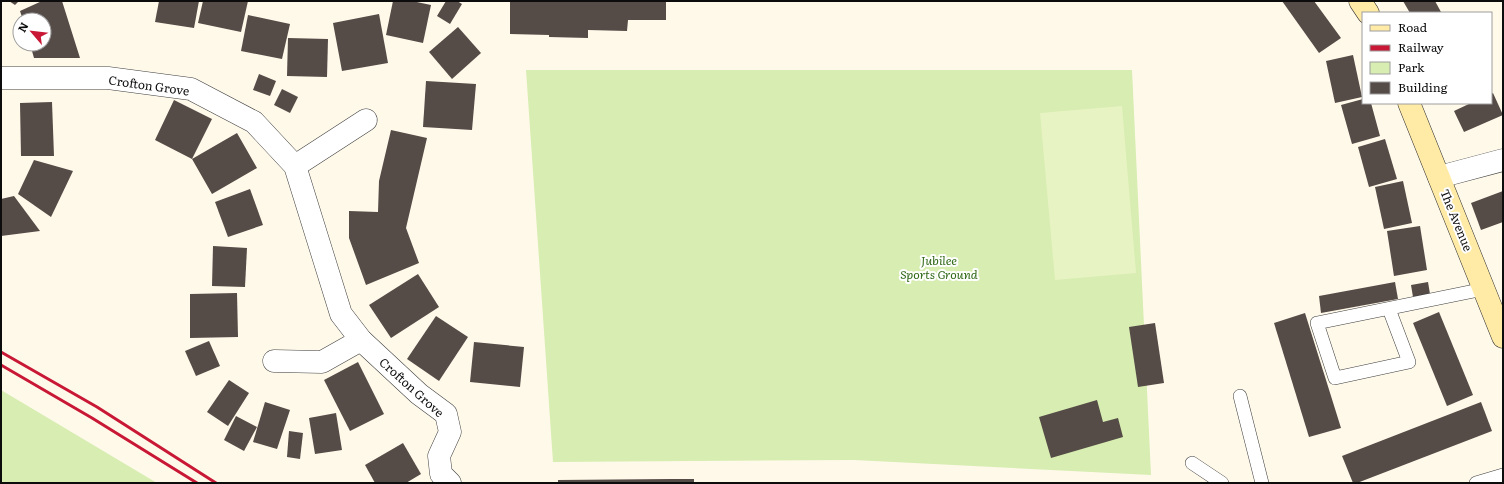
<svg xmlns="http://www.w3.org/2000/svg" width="1504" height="484" font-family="Literata,serif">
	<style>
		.green { fill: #d7edb1 }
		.pitch { fill: #e8f3c3 }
		.building { fill: #554b47 }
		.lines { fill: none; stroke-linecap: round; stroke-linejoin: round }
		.lane-casing { stroke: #3f3f3f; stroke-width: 14 }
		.street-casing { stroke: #3f3f3f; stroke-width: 23 }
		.secondary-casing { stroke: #2e2e2e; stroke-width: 23 }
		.lane { stroke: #fff; stroke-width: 13 }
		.street { stroke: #fff; stroke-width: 22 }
		.secondary { stroke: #ffeba5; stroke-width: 22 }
		.rail { stroke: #c81835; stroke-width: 3 }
		.labels { text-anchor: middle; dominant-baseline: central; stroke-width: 4; stroke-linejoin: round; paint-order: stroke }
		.street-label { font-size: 12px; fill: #0c0c0c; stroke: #fff }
		.park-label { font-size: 12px; font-style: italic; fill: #316917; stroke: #fff }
	</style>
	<rect width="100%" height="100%" fill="#fff9ea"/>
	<g class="green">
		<polygon points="526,70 1132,70 1151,475 854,460 553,462"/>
		<polygon points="1,390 157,483 1,483"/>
	</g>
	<polygon class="pitch" points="1122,106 1136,273 1055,280 1040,113"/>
	<g class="building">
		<polygon points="9,1 19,1 15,5"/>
		<polygon points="42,1 62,1 80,58 34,58 30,44 44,44 44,20 23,20 20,11"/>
		<polygon points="159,1 199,1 194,28 155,22"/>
		<polygon points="203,1 248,1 241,32 198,23"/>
		<polygon points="393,1 412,1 431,5 423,43 386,35"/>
		<polygon points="446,1 457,1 462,4 450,24 437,16"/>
		<polygon points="510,1 589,2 589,1 666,1 666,20 628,20 627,31 588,30 588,38 549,37 549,35 510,34"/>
		<polygon points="1282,1 1314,1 1341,38 1319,53"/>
		<polygon points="1403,1 1435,1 1441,12 1439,13 1410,13"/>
		<polygon points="379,14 388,63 342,71 333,23"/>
		<polygon points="248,15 290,24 282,59 241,51"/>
		<polygon points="458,27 481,53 452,79 429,52"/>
		<polygon points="288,38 328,39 327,77 287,76"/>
		<polygon points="1353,55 1362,97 1335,103 1326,61"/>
		<polygon points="259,74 276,81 270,96 253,90"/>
		<polygon points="426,81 476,84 472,130 423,127"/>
		<polygon points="282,89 298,97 290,113 274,105"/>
		<polygon points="1493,93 1503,115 1464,132 1454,111 1471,103 1491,103 1491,94"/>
		<polygon points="1363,99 1363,103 1371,103 1380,136 1352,144 1341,105"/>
		<polygon points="174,100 212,119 192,159 237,133 257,168 212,194 192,159 155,140"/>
		<polygon points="52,102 54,156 21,156 20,103"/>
		<polygon points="391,130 427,138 406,228 419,263 366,285 349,238 349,211 378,212 379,181"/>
		<polygon points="1385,139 1397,179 1369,187 1358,147"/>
		<polygon points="34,160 73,171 51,217 18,194"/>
		<polygon points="1403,181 1412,223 1384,229 1375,187"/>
		<polygon points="250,189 263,225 228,237 215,202"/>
		<polygon points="1503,191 1503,222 1481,230 1471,203"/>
		<polygon points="14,196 40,231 1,236 1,199"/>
		<polygon points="1420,226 1427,270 1394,276 1387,231"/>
		<polygon points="213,246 247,248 245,287 212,286"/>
		<polygon points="418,274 439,307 391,338 369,305"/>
		<polygon points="1395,282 1398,299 1321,313 1319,296"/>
		<polygon points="1428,282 1430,294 1413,297 1411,285"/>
		<polygon points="237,293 238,337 190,338 190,294"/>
		<polygon points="1439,312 1473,395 1447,406 1413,323"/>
		<polygon points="1305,313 1341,428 1309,437 1274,323"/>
		<polygon points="436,316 468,337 439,381 407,359"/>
		<polygon points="1155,323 1164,383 1138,387 1129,327"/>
		<polygon points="209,341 220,366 196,376 185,351"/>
		<polygon points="474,342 524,347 520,387 470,382"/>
		<polygon points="358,362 384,414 350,431 324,380"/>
		<polygon points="229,380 249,393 228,426 207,412"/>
		<polygon points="1097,400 1103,422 1118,418 1123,437 1051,458 1039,417"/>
		<polygon points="265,402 290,410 277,449 253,442"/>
		<polygon points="1481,402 1492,431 1357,483 1353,483 1342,456"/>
		<polygon points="336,413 342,450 315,454 309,418"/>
		<polygon points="236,416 257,427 244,451 224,440"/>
		<polygon points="289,431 303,433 300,459 287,457"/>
		<polygon points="403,443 421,474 406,483 375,483 365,465"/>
		<polygon points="671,479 694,479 694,483 558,483 558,480"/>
	</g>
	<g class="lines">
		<defs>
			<g id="lane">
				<polyline points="1389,309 1409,362 1335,378 1317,323 1484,289"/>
				<polyline points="1240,396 1262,483"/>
				<polyline points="1192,463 1222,483"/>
				<polyline points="1476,483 1503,475"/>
			</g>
			<g id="street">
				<polyline points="1,78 108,78 191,89 254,122 295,166 341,314 361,340 419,394 446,414 450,432 439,456 441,474 450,483"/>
				<polyline points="295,166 366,120"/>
				<polyline points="1439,177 1503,160"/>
				<polyline points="274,361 322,362 361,340"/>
			</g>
			<g id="secondary">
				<polyline points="1360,1 1368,13"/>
				<polyline points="1409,103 1503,337"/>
			</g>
		</defs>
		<use href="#lane" class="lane-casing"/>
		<use href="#street" class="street-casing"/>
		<use href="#secondary" class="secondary-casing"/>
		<use href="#lane" class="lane"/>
		<use href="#street" class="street"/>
		<use href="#secondary" class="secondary"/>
		<g class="rail">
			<polyline points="1,352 97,407 216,483"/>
			<polyline points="1,365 92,418 197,483"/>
		</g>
	</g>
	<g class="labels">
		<g class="street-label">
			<text transform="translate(149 85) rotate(8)">Crofton Grove</text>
			<text transform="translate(1457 220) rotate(68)">The Avenue</text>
			<text transform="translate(412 387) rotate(42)">Crofton Grove</text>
		</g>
		<g class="park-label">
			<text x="939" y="260">Jubilee<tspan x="939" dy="14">Sports Ground</tspan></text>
		</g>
	</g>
	<rect width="1504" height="484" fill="none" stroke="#0c0c0c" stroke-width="4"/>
	<rect x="1362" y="12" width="130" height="92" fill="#ffffff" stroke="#9e9e9e"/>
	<rect x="1370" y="25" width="20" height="6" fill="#ffeba5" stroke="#9e9e9e"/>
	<text x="1398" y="32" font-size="12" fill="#0c0c0c">Road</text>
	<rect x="1370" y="45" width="20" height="6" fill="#c81835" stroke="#9e9e9e"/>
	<text x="1398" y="52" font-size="12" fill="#0c0c0c">Railway</text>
	<rect x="1370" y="62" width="20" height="12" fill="#d7edb1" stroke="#9e9e9e"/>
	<text x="1398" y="72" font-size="12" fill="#0c0c0c">Park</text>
	<rect x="1370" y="82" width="20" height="12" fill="#554b47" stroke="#9e9e9e"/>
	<text x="1398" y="92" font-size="12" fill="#0c0c0c">Building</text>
	<g transform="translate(32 32) rotate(298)"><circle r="19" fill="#ffffff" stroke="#9e9e9e"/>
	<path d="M0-3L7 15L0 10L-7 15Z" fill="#c81835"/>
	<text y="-6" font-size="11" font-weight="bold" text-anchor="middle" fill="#0c0c0c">N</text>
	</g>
</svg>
